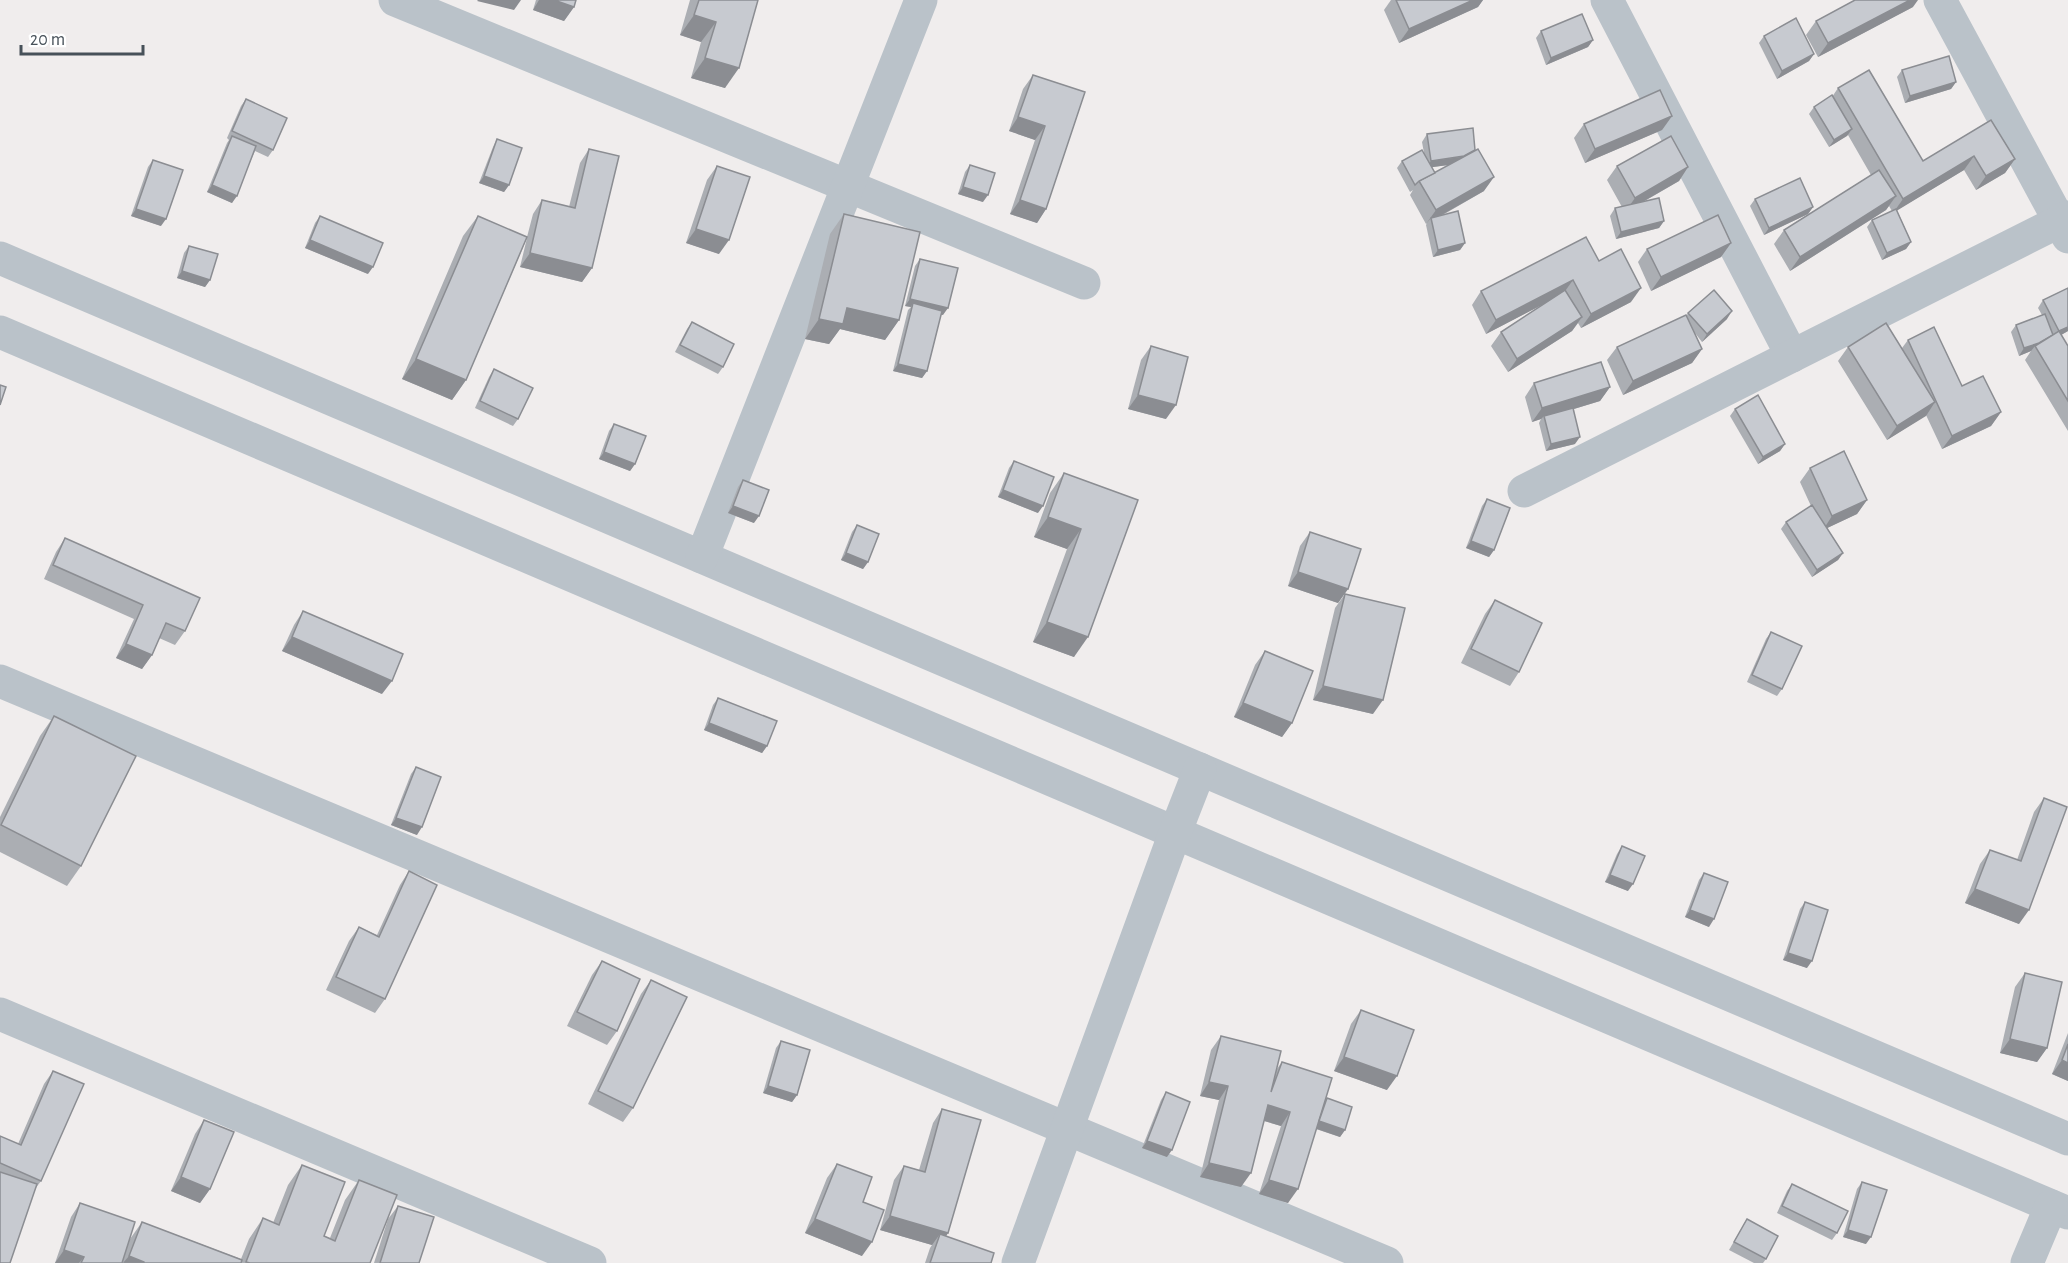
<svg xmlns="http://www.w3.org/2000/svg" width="2068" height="1263" font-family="'Alegreya Sans',sans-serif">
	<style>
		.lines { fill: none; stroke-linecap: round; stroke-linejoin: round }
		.minor { stroke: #bac2c9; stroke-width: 33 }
		.wall { fill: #abaeb3; fill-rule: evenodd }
		.shaded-wall { fill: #8b8d92 }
		.building { fill: #c7cad0; stroke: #8b8d92; stroke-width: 1.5 }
	</style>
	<rect width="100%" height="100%" fill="#f0eded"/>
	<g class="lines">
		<g class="minor">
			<polyline points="395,0 1084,283"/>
			<polyline points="1607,0 1792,356"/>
			<polyline points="1940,0 2068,237"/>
			<polyline points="0,258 2068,1139"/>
			<polyline points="0,332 2068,1213"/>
			<polyline points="1524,491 2068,217"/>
			<polyline points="702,557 921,0"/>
			<polyline points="0,681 1387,1263"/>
			<polyline points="0,1014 590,1263"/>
			<polyline points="1018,1263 1175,833 1200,769"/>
			<polyline points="2027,1263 2051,1206"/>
		</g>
	</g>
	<g class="wall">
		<polygon points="536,0 576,0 574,7 564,21 533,10"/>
		<polygon points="690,0 758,0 725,88 691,78 701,42 680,35"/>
		<polygon points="1391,0 1483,0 1478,7 1399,43 1384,10"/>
		<polygon points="1913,7 1818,57 1806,35 1816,21"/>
		<polygon points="1541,31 1593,40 1588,47 1546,65 1536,38"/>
		<polygon points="1764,36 1814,54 1809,61 1777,79 1759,43"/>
		<polygon points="1902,70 1956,82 1951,89 1905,103 1897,77"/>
		<polygon points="1033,75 1085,92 1046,209 1037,223 1010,214 1035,140 1009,131 1023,89"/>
		<polygon points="1838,88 1923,161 1991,120 2015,159 2005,173 1976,190 1964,170 1897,210 1911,242 1906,249 1882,260 1867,227 1872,220 1892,211 1889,206 1886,210 1790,271 1774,244 1784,230 1871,175 1848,135 1829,147 1809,114 1814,107 1832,97"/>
		<polygon points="246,99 273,150 268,157 255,151 232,203 207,192 227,143 229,140 227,138 241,106"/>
		<polygon points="1672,116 1662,130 1585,163 1574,138 1584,124"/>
		<path d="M1427,134L1475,150L1484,191L1441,216L1465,243L1460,250L1433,257L1426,225L1427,223L1426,224L1410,195L1413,190L1410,192L1397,168L1402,161L1424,153L1422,142ZM1448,165L1435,173L1432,167Z"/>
		<polygon points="497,139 509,185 504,192 479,183 493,147"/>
		<polygon points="589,149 592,268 582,282 520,267 527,238 466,380 452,400 402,379 463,236 478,216 527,237 533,214 542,200 569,207 580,163"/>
		<polygon points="153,160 161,226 131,216 148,167"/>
		<polygon points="970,165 983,202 958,194 965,172"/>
		<polygon points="717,166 719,254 686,243 707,180"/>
		<polygon points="1617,166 1688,167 1679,181 1643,202 1664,221 1659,228 1616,239 1610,216 1615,208 1622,207 1607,180"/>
		<polygon points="1755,199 1813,207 1808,214 1764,235 1750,206"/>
		<polygon points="844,214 899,320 885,340 840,329 829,344 805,339 830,234"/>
		<polygon points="320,216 368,274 305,248 315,223"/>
		<polygon points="1731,243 1721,257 1651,291 1638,262 1647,249"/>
		<polygon points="189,246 210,280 205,287 177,278 184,253"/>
		<polygon points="920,259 943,315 941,315 927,371 922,378 893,371 908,310 911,307 905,306 915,266"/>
		<polygon points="1599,261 1631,302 1581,328 1578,323 1572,331 1508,372 1491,346 1501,332 1549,301 1486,334 1472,305 1481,291"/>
		<polygon points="2068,288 2068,331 2061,335 2068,346 2068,431 2025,360 2031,351 2019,356 2011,332 2016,325 2042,315 2038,308 2043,300"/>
		<polygon points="1688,313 1727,319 1702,342 1695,333 1702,349 1692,363 1623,395 1607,360 1617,347 1687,315"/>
		<polygon points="692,322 723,367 718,374 675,352 687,329"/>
		<polygon points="1908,340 1962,386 2001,412 1991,426 1942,449 1926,415 1887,440 1838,361 1848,347 1902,348"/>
		<polygon points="1151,346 1166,419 1128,409 1141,360"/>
		<polygon points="494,369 518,419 513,426 475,408 489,377"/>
		<polygon points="1534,383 1610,387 1600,401 1574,409 1575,444 1546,451 1539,423 1541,419 1532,422 1525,397"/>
		<polygon points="1735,409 1785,444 1780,451 1758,464 1730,416"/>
		<polygon points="614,424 635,464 630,471 599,459 609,431"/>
		<polygon points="1014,461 1038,513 998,497 1009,468"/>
		<polygon points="1810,468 1867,500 1857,514 1827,528 1843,553 1838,560 1812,577 1781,529 1786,522 1811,506 1800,482"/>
		<polygon points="1064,473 1138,500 1074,657 1033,642 1067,549 1034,537 1050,493"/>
		<polygon points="743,480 754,523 728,513 738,487"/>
		<polygon points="1487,499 1494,550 1489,557 1466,548 1482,506"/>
		<polygon points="857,525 868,562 863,569 841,560 852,532"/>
		<polygon points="1310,532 1348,589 1338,603 1288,586 1300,546"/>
		<polygon points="65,538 185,631 175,645 159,638 152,655 142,669 116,658 134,619 44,579 56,552"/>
		<polygon points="1345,594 1373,714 1313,700 1335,608"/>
		<polygon points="1495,600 1519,672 1510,686 1461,663 1485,614"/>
		<polygon points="303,611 382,694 282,651 294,625"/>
		<polygon points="1771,632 1782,689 1777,696 1747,682 1766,639"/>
		<polygon points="1265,651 1292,723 1282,737 1234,717 1255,665"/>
		<polygon points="718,698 767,746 762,753 704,730 713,705"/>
		<polygon points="54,716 81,866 67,886 0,852 0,817 40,736"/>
		<polygon points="416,767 417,835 391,825 411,774"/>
		<polygon points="2044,798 2019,924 1965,903 1980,864 1990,850 2017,860 2034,812"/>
		<polygon points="1622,846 1628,891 1605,882 1617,854"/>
		<polygon points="409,871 385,999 375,1013 326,990 349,941 359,927 377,935 400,885"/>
		<polygon points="1704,873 1709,927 1685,917 1699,880"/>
		<polygon points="1805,902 1807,968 1783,960 1800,909"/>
		<polygon points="602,961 617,1031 607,1045 567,1026 592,975"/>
		<polygon points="2025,973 2047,1048 2037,1062 2000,1053 2015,987"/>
		<polygon points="651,980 633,1108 623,1122 588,1104 641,994"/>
		<polygon points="1361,1010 1387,1090 1334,1071 1351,1024"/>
		<polygon points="2068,1033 2068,1081 2052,1074"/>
		<polygon points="1221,1036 1276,1070 1282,1062 1325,1100 1345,1130 1340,1137 1316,1129 1288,1203 1259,1194 1281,1126 1264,1121 1241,1187 1200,1177 1219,1100 1200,1096 1211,1050"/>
		<polygon points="781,1041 797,1095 792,1102 763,1093 776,1048"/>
		<polygon points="53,1071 41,1181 35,1189 0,1263 0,1136 18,1144 44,1084"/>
		<polygon points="1166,1092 1167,1157 1142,1148 1161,1100"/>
		<polygon points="942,1109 948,1233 946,1236 991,1263 925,1263 930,1248 932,1245 880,1230 894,1180 904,1166 919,1170 933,1123"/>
		<polygon points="204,1120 210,1189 200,1203 171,1191 195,1134"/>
		<polygon points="837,1164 863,1202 862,1256 805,1233 827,1178"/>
		<polygon points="302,1165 324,1236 330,1238 345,1200 359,1180 370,1263 55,1263 71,1217 80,1203 130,1239 142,1222 241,1259 249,1239 263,1218 273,1223 288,1185"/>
		<polygon points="1862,1182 1866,1244 1843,1237 1857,1189"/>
		<polygon points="1792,1184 1837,1233 1832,1240 1777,1213 1787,1191"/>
		<polygon points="398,1206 419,1263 374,1263 388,1219"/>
		<polygon points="1747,1219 1766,1259 1763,1263 1754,1263 1729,1250"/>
	</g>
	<g class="shaded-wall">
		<polygon points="478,0 521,0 514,10 477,1"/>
		<polygon points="539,0 554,0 574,7 564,21 533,10"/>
		<polygon points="1473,0 1483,0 1478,7 1399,43 1409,29"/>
		<polygon points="1910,0 1918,0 1913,7 1818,57 1828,43"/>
		<polygon points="694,15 716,22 701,42 680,35"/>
		<polygon points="1593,40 1588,47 1546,65 1551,58"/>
		<polygon points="1814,54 1809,61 1777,79 1782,71"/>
		<polygon points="705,58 739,68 725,88 691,78"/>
		<polygon points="1956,82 1951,89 1905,103 1910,96"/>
		<polygon points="1672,116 1662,130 1585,163 1595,149"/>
		<polygon points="1018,117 1045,126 1035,140 1009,131"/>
		<polygon points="1852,129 1847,136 1829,147 1834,140"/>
		<polygon points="1476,155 1471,162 1426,168 1431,161"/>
		<polygon points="1974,156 1964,170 1893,213 1903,199"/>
		<polygon points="2015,159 2005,173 1976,190 1986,176"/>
		<polygon points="1688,167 1679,181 1625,212 1635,198"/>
		<polygon points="484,176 509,185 504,192 479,183"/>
		<polygon points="1494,177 1484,191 1431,221 1431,218 1426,224 1436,210"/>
		<polygon points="212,185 237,196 232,203 207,192"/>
		<polygon points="963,187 988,195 983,202 958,194"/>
		<polygon points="1896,196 1886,210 1790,271 1800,257"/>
		<polygon points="1020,200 1046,209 1037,223 1010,214"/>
		<polygon points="1813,207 1808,214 1764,235 1769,228"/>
		<polygon points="136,209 166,219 161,226 131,216"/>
		<polygon points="1664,221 1659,228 1616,239 1621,232"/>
		<polygon points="696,229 729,240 719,254 686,243"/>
		<polygon points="310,240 373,267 368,274 305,248"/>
		<polygon points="1911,242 1906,249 1882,260 1887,253"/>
		<polygon points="1465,243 1460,250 1433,257 1438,250"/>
		<polygon points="1731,243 1721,257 1651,291 1661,277"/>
		<polygon points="530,253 592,268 582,282 520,267"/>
		<polygon points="182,271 210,280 205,287 177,278"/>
		<polygon points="1573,280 1563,294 1486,334 1496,320"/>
		<polygon points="1641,288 1631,302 1581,328 1591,314"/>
		<polygon points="910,299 948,308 943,315 912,307 913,303 911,307 905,306"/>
		<polygon points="847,308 899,320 885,340 840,329 829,344 805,339 819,319"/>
		<polygon points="1732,311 1727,319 1702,342 1707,334"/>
		<polygon points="1582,317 1572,331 1508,372 1517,359"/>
		<polygon points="2068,327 2068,331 2054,339 2059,331"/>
		<polygon points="2054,338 2035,346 2031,351 2019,356 2024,348"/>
		<polygon points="1702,349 1692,363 1623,395 1633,381"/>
		<polygon points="416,359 466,380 452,400 402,379"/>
		<polygon points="898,364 927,371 922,378 893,371"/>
		<polygon points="1610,387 1600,401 1544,418 1544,416 1541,419 1532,422 1542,408"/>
		<polygon points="1138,395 1176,405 1166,419 1128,409"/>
		<polygon points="1935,402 1926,416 1887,440 1897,426"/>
		<polygon points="2001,412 1991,426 1942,449 1952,436"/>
		<polygon points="1580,437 1575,444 1546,451 1551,444"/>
		<polygon points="1785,444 1780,451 1758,464 1763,457"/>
		<polygon points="604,452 635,464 630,471 599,459"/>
		<polygon points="1003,490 1043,506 1038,513 998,497"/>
		<polygon points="1867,500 1857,514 1823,530 1832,516"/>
		<polygon points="733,506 759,516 754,523 728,513"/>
		<polygon points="1048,517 1081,529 1067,549 1034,537"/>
		<polygon points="1471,541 1494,550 1489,557 1466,548"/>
		<polygon points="846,553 868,562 863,569 841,560"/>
		<polygon points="1843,553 1838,560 1812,577 1817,570"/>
		<polygon points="1298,572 1348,589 1338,603 1288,586"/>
		<polygon points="1047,622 1088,637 1074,657 1033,642"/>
		<polygon points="292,637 392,681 382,694 282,651"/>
		<polygon points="126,644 152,655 142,669 116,658"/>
		<polygon points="1323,686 1383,700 1373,714 1313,700"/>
		<polygon points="1243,703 1292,723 1282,737 1234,717"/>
		<polygon points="709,723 767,746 762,753 704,730"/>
		<polygon points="396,818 422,827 417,835 391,825"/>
		<polygon points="1610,875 1633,884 1628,891 1605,882"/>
		<polygon points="1975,889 2029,910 2019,924 1965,903"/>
		<polygon points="1690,910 1714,919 1709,927 1685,917"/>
		<polygon points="1788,953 1812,961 1807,968 1783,960"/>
		<polygon points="2010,1039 2047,1048 2037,1062 2000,1053"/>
		<polygon points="1344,1057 1397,1076 1387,1090 1334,1071"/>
		<polygon points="2062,1060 2068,1063 2068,1081 2052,1074"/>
		<polygon points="1209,1082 1228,1086 1219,1100 1200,1096"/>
		<polygon points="768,1086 797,1095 792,1102 763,1093"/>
		<polygon points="1268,1105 1290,1112 1281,1126 1258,1119"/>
		<polygon points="1319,1121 1345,1130 1340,1137 1314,1128"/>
		<polygon points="1147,1141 1172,1150 1167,1157 1142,1148"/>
		<polygon points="1209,1163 1251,1173 1241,1187 1200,1177"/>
		<polygon points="181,1177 210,1189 200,1203 171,1191"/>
		<polygon points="1269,1180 1298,1189 1288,1203 1259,1194"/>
		<polygon points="890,1216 948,1233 939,1247 940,1234 932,1245 880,1230"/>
		<polygon points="815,1219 872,1242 862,1256 805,1233"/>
		<polygon points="1848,1230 1871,1237 1866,1244 1843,1237"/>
		<polygon points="64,1250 84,1257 79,1263 55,1263"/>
		<polygon points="129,1256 144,1262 144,1263 123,1263"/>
	</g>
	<g class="building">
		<polygon points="554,0 576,0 574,7"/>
		<polygon points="699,0 758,0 739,68 705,58 716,22 694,15"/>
		<polygon points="1396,0 1473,0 1409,29"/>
		<polygon points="1855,0 1910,0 1828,43 1816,21"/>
		<polygon points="1582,14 1593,40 1551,58 1541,31"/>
		<polygon points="1796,18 1814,54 1782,71 1764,36"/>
		<polygon points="1949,56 1956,82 1910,96 1902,70"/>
		<polygon points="1869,70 1923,161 1991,120 2015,159 1986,176 1974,156 1903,199 1838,88"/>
		<polygon points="1033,75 1085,92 1046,209 1020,200 1045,126 1018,117"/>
		<polygon points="1660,90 1672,116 1595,149 1584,124"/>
		<polygon points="1832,95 1852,129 1834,140 1814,107"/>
		<polygon points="246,99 287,118 273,150 232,131"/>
		<polygon points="1473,128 1475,150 1464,156 1431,161 1427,134"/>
		<polygon points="232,136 256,146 237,196 212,185"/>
		<polygon points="1671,136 1688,167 1635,198 1617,166"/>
		<polygon points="497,139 522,148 509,185 484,176"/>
		<polygon points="589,149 619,156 592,268 530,253 542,200 575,208"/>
		<polygon points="1478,149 1494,177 1436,210 1419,181"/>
		<polygon points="1422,150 1435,173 1419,181 1415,185 1402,161"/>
		<polygon points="153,160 183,170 166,219 136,209"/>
		<polygon points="970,165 995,173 988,195 963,187"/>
		<polygon points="717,166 750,177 729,240 696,229"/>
		<polygon points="1879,170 1896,196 1800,257 1784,230"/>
		<polygon points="1800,178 1813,207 1769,228 1755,199"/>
		<polygon points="1659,198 1664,221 1621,232 1615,208"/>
		<polygon points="1896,209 1911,242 1887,253 1872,220"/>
		<polygon points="1458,211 1465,243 1438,250 1431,218"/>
		<polygon points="844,214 920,232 899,320 847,308 843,324 819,319"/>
		<polygon points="1718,215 1731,243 1661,277 1647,249"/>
		<polygon points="320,216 383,243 373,267 310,240"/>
		<polygon points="478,216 527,237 466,380 416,359"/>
		<polygon points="1586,237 1599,261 1621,249 1641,288 1591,314 1573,280 1496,320 1481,291"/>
		<polygon points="189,246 218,254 210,280 182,271"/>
		<polygon points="920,259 958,268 948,308 910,299"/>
		<polygon points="2068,288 2068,327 2059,331 2043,300"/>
		<polygon points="1565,290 1582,317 1517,359 1501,332"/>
		<polygon points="1714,290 1732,311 1707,334 1688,313"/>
		<polygon points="913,303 942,311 927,371 898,364"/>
		<polygon points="2045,314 2053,335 2039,343 2024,348 2016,325"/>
		<polygon points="1686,315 1702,349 1633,381 1617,347"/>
		<polygon points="692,322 734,344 723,367 680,345"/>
		<polygon points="1886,323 1935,402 1897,426 1848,347"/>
		<polygon points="1934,327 1962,386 1983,376 2001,412 1952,436 1908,340"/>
		<polygon points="2059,331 2068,346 2068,401 2035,346"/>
		<polygon points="1151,346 1188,357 1176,405 1138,395"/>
		<polygon points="1601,362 1610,387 1542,408 1534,383"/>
		<polygon points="494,369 533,388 518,419 480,401"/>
		<polygon points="0,385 6,387 0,405"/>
		<polygon points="1758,395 1785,444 1763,457 1735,409"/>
		<polygon points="1573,408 1580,437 1551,444 1544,416"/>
		<polygon points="614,424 646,436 635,464 604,452"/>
		<polygon points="1844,451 1867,500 1832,516 1810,468"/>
		<polygon points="1014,461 1054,477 1043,506 1003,490"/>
		<polygon points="1064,473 1138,500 1088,637 1047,622 1081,529 1048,517"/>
		<polygon points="743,480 769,490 759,516 733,506"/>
		<polygon points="1487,499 1510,508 1494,550 1471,541"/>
		<polygon points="1812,505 1843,553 1817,570 1786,522"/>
		<polygon points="857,525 879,534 868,562 846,553"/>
		<polygon points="1310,532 1361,549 1348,589 1298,572"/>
		<polygon points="65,538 200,598 185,631 166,623 152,655 126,644 143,605 53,565"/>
		<polygon points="1345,594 1405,608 1383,700 1323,686"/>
		<polygon points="1495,600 1542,623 1519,672 1471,649"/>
		<polygon points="303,611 403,654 392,681 292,637"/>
		<polygon points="1771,632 1802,646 1782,689 1752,675"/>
		<polygon points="1265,651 1313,671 1292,723 1243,703"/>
		<polygon points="718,698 777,721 767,746 709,723"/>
		<polygon points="54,716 136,756 81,866 1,825"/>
		<polygon points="416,767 441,777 422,827 396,818"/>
		<polygon points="2044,798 2067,807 2029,910 1975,889 1990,850 2021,861"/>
		<polygon points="1622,846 1645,856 1633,884 1610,875"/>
		<polygon points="409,871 437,885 385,999 336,977 359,927 379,937"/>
		<polygon points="1704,873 1728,882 1714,919 1690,910"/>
		<polygon points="1805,902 1828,910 1812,961 1788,953"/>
		<polygon points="602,961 640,979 617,1031 577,1012"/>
		<polygon points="2025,973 2062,982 2047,1048 2010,1039"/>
		<polygon points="651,980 687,997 633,1108 598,1091"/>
		<polygon points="1361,1010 1414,1030 1397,1076 1344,1057"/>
		<polygon points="1221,1036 1281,1051 1271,1092 1282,1062 1332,1078 1298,1189 1269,1180 1290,1112 1268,1105 1251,1173 1209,1163 1228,1086 1209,1082"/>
		<polygon points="781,1041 810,1050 797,1095 768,1086"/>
		<polygon points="2068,1044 2068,1063 2062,1060"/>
		<polygon points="53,1071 84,1084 41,1181 0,1163 0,1136 21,1145"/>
		<polygon points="1166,1092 1190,1102 1172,1150 1147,1141"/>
		<polygon points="1327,1098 1352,1107 1345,1130 1319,1121"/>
		<polygon points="942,1109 981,1120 948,1233 890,1216 904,1166 925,1172"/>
		<polygon points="204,1120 234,1132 210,1189 181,1177"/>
		<polygon points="837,1164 872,1177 863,1202 884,1210 872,1242 815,1219"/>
		<polygon points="302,1165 345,1182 324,1236 335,1241 359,1180 397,1195 370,1263 250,1263 246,1262 263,1218 279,1225"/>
		<polygon points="0,1172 37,1184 10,1263 0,1263"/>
		<polygon points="1862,1182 1887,1190 1871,1237 1848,1230"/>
		<polygon points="1792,1184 1848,1211 1837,1233 1782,1206"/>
		<polygon points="80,1203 135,1222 122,1263 81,1263 84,1257 64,1250"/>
		<polygon points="398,1206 434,1217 419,1263 380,1263"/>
		<polygon points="1747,1219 1778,1236 1766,1259 1734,1242"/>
		<polygon points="142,1222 242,1260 241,1263 144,1263 144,1262 129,1256"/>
		<polygon points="940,1234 994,1253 991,1263 930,1263"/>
	</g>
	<path d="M21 45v9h122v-9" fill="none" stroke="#475159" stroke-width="3"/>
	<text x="30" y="45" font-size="18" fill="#475159" stroke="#ffffff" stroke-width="4.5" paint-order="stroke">20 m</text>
</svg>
